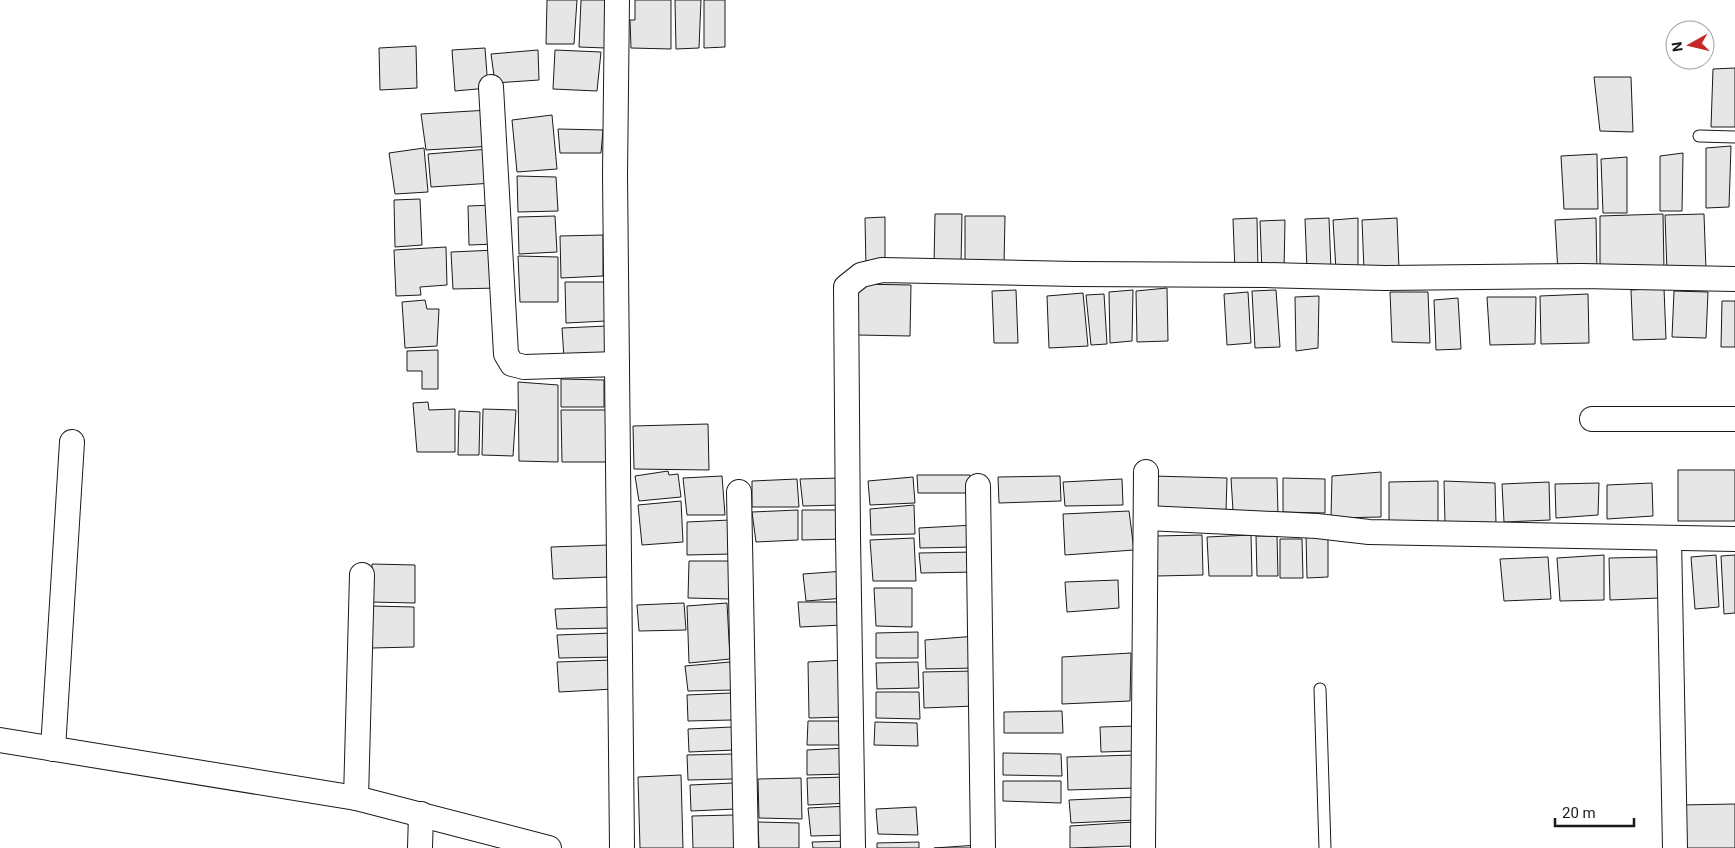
<svg xmlns="http://www.w3.org/2000/svg" width="1735" height="848" font-family="Roboto,sans-serif">
	<style>
		.building { fill: #e6e6e6; stroke: #1a1a1a }
		.lines { fill: none; stroke-linecap: round; stroke-linejoin: round }
		.service-casing { stroke: #1a1a1a; stroke-width: 13 }
		.minor-casing { stroke: #1a1a1a; stroke-width: 26 }
		.service { stroke: #fff; stroke-width: 11 }
		.minor { stroke: #fff; stroke-width: 24 }
	</style>
	<rect width="100%" height="100%" fill="#fff"/>
	<g class="building">
		<polygon points="547,0 577,0 574,44 546,44"/>
		<polygon points="581,0 607,0 606,48 579,47"/>
		<polygon points="635,0 671,0 671,49 631,48 630,20 635,20"/>
		<polygon points="675,0 701,0 699,48 676,49"/>
		<polygon points="704,0 725,0 725,47 704,48"/>
		<polygon points="416,46 417,88 380,90 379,48"/>
		<polygon points="485,48 488,88 455,91 452,50"/>
		<polygon points="538,50 539,80 495,83 491,54"/>
		<polygon points="555,50 601,52 597,91 553,89"/>
		<polygon points="1735,68 1735,127 1711,127 1713,69"/>
		<polygon points="1594,77 1631,77 1633,132 1600,131"/>
		<polygon points="489,110 493,146 426,150 421,114"/>
		<polygon points="552,115 557,169 517,172 512,120"/>
		<polygon points="558,129 603,130 601,153 560,153"/>
		<polygon points="1731,146 1729,207 1706,208 1706,148"/>
		<polygon points="424,148 428,192 395,194 389,153"/>
		<polygon points="489,149 493,183 431,187 428,154"/>
		<polygon points="1683,153 1682,211 1660,211 1660,156"/>
		<polygon points="1597,154 1598,209 1564,209 1561,156"/>
		<polygon points="1627,157 1627,213 1603,213 1601,159"/>
		<polygon points="517,176 556,177 558,211 518,212"/>
		<polygon points="420,199 422,245 395,247 394,200"/>
		<polygon points="495,205 496,244 469,245 468,206"/>
		<polygon points="935,214 962,214 961,265 934,265"/>
		<polygon points="1663,214 1664,269 1600,269 1600,216"/>
		<polygon points="1704,214 1706,270 1667,272 1665,215"/>
		<polygon points="555,216 557,252 519,254 518,217"/>
		<polygon points="965,216 1005,216 1004,265 965,265"/>
		<polygon points="885,217 885,267 866,267 865,218"/>
		<polygon points="1257,218 1258,271 1235,272 1233,219"/>
		<polygon points="1329,218 1331,269 1307,270 1305,219"/>
		<polygon points="1358,218 1358,269 1336,270 1333,220"/>
		<polygon points="1397,218 1399,269 1364,271 1362,220"/>
		<polygon points="1596,218 1597,273 1558,273 1555,220"/>
		<polygon points="1285,220 1284,272 1262,272 1260,221"/>
		<polygon points="603,235 603,276 561,278 560,236"/>
		<polygon points="446,247 447,285 420,287 421,295 396,296 394,250"/>
		<polygon points="497,250 499,288 453,289 451,252"/>
		<polygon points="518,256 558,257 558,302 520,302"/>
		<polygon points="565,282 605,282 606,321 566,323"/>
		<polygon points="857,284 911,285 910,336 858,335"/>
		<polygon points="1167,288 1168,341 1137,342 1136,291"/>
		<polygon points="1664,288 1666,339 1633,340 1631,290"/>
		<polygon points="1016,290 1018,343 994,343 992,291"/>
		<polygon points="1133,290 1132,341 1110,343 1109,292"/>
		<polygon points="1276,290 1280,347 1255,348 1252,291"/>
		<polygon points="1674,291 1708,292 1706,338 1672,337"/>
		<polygon points="1248,292 1251,343 1227,345 1224,294"/>
		<polygon points="1390,292 1428,292 1430,343 1392,342"/>
		<polygon points="1083,293 1088,346 1049,348 1047,296"/>
		<polygon points="1104,294 1107,344 1091,345 1086,295"/>
		<polygon points="1588,294 1589,343 1541,344 1540,296"/>
		<polygon points="1319,296 1318,348 1296,351 1295,297"/>
		<polygon points="1487,297 1536,297 1535,344 1490,345"/>
		<polygon points="1458,298 1461,349 1436,350 1434,300"/>
		<polygon points="425,300 427,309 439,309 437,346 405,348 402,302"/>
		<polygon points="1722,301 1735,301 1735,347 1721,347"/>
		<polygon points="607,326 606,357 564,358 562,328"/>
		<polygon points="438,350 438,389 422,389 422,371 407,371 407,351"/>
		<polygon points="561,379 604,380 604,407 561,407"/>
		<polygon points="518,382 558,385 558,462 519,461"/>
		<polygon points="428,402 429,410 455,409 455,452 417,452 413,403"/>
		<polygon points="483,409 516,410 513,456 482,455"/>
		<polygon points="561,410 609,410 609,462 562,462"/>
		<polygon points="459,411 480,412 479,455 458,455"/>
		<polygon points="708,424 709,470 634,469 633,426"/>
		<rect x="1678" y="470" width="57" height="51"/>
		<polygon points="668,471 669,475 678,474 681,497 639,501 635,476"/>
		<polygon points="1381,472 1381,517 1331,518 1332,476"/>
		<polygon points="917,475 970,475 971,493 918,493"/>
		<polygon points="722,476 725,515 687,515 683,478"/>
		<polygon points="1060,476 1061,501 999,503 998,477"/>
		<polygon points="1153,476 1227,478 1226,511 1158,511"/>
		<polygon points="913,477 915,503 870,505 868,481"/>
		<polygon points="842,478 843,505 803,506 800,479"/>
		<polygon points="1231,478 1277,478 1278,513 1233,511"/>
		<polygon points="1283,478 1325,479 1325,513 1283,512"/>
		<polygon points="797,479 799,507 752,507 752,481"/>
		<polygon points="1122,479 1123,505 1065,506 1063,482"/>
		<polygon points="1438,481 1438,524 1389,524 1389,482"/>
		<polygon points="1444,481 1495,483 1496,524 1445,524"/>
		<polygon points="1549,482 1550,520 1504,522 1502,484"/>
		<polygon points="1599,483 1598,515 1556,518 1555,484"/>
		<polygon points="1652,483 1653,516 1607,519 1607,485"/>
		<polygon points="681,501 683,542 642,545 638,505"/>
		<polygon points="914,505 915,534 871,535 870,509"/>
		<polygon points="798,510 798,540 756,542 752,512"/>
		<polygon points="802,510 844,510 844,539 802,540"/>
		<polygon points="1129,511 1134,550 1065,555 1063,514"/>
		<polygon points="730,520 732,554 687,555 687,522"/>
		<polygon points="974,525 973,547 920,548 919,528"/>
		<polygon points="1328,534 1328,577 1307,578 1306,535"/>
		<polygon points="1202,535 1203,575 1157,576 1156,536"/>
		<polygon points="1251,535 1252,576 1209,576 1207,537"/>
		<polygon points="1256,536 1277,536 1278,576 1257,576"/>
		<polygon points="914,538 916,581 873,581 870,540"/>
		<polygon points="1280,539 1302,539 1303,578 1280,578"/>
		<polygon points="608,545 610,577 553,579 551,547"/>
		<polygon points="974,552 975,572 921,573 919,553"/>
		<polygon points="1604,555 1604,600 1560,601 1557,558"/>
		<polygon points="1716,555 1719,607 1695,609 1691,557"/>
		<polygon points="1735,555 1735,613 1724,614 1721,556"/>
		<polygon points="1548,557 1551,599 1504,601 1500,559"/>
		<polygon points="1657,557 1659,598 1610,600 1609,558"/>
		<polygon points="689,561 730,561 730,599 688,598"/>
		<polygon points="372,564 415,565 415,603 372,602"/>
		<polygon points="845,571 845,598 806,601 803,574"/>
		<polygon points="1118,580 1119,608 1067,612 1065,582"/>
		<polygon points="874,588 912,588 912,627 876,626"/>
		<polygon points="798,602 843,602 843,625 800,627"/>
		<polygon points="684,603 686,630 639,631 637,605"/>
		<polygon points="727,603 730,659 689,663 687,606"/>
		<polygon points="371,606 414,607 414,647 372,648"/>
		<polygon points="613,607 613,628 557,629 555,609"/>
		<polygon points="918,632 918,658 876,658 876,633"/>
		<polygon points="613,633 614,657 559,658 557,635"/>
		<polygon points="977,636 977,668 926,669 925,640"/>
		<polygon points="1131,653 1130,701 1062,704 1062,657"/>
		<polygon points="613,660 614,689 559,692 557,662"/>
		<polygon points="846,660 846,717 809,718 808,662"/>
		<polygon points="730,662 733,690 688,691 685,666"/>
		<polygon points="918,662 919,688 877,689 876,663"/>
		<polygon points="975,671 975,706 924,708 923,672"/>
		<polygon points="876,692 919,692 920,719 876,718"/>
		<polygon points="731,693 732,720 688,721 687,695"/>
		<polygon points="1062,711 1063,733 1004,733 1004,712"/>
		<polygon points="808,721 848,721 848,745 807,745"/>
		<polygon points="875,722 917,723 918,746 874,745"/>
		<polygon points="1136,726 1135,751 1101,752 1100,727"/>
		<polygon points="732,727 734,750 689,752 688,729"/>
		<polygon points="846,748 847,774 807,775 807,750"/>
		<polygon points="1003,753 1061,754 1062,776 1003,775"/>
		<polygon points="734,754 734,779 688,780 687,755"/>
		<polygon points="1136,755 1136,788 1068,790 1067,757"/>
		<polygon points="681,775 683,848 640,848 638,777"/>
		<polygon points="847,777 849,803 808,805 807,778"/>
		<polygon points="801,778 802,819 759,818 758,779"/>
		<polygon points="1003,781 1061,781 1061,803 1003,801"/>
		<polygon points="733,783 735,809 691,811 690,785"/>
		<polygon points="1136,797 1136,820 1071,823 1069,800"/>
		<polygon points="1735,804 1735,848 1680,848 1679,805"/>
		<polygon points="849,806 849,835 811,836 808,808"/>
		<polygon points="916,807 918,835 878,834 876,809"/>
		<polygon points="734,815 734,848 693,848 692,816"/>
		<polygon points="758,822 799,823 799,848 759,848"/>
		<polygon points="1133,822 1133,846 1070,848 1070,826"/>
		<polygon points="849,841 849,848 813,848 812,842"/>
		<polygon points="919,842 919,848 877,848 877,843"/>
		<polygon points="978,845 978,848 934,848"/>
	</g>
	<g class="lines">
		<defs>
			<g id="service">
				<polyline points="1699,136 1735,137"/>
				<polyline points="1320,689 1325,848"/>
			</g>
			<g id="minor">
				<polyline points="617,0 615,175 622,848"/>
				<polyline points="491,87 506,354 512,364 524,367 617,364"/>
				<polyline points="1592,419 1735,419"/>
				<polyline points="978,486 983,848"/>
				<polyline points="739,492 746,848"/>
				<polyline points="1146,518 1317,526 1369,532 1735,539"/>
				<polyline points="1669,538 1675,848"/>
				<polyline points="0,740 356,798 549,848"/>
				<polyline points="53,749 72,442"/>
				<polyline points="356,798 362,575"/>
				<polyline points="420,848 421,814"/>
				<polyline points="853,848 848,536 846,287 861,275 882,270 1075,274 1265,275 1385,278 1582,276 1735,279"/>
				<polyline points="1143,848 1146,472"/>
			</g>
		</defs>
		<use href="#service" class="service-casing"/>
		<use href="#minor" class="minor-casing"/>
		<use href="#service" class="service"/>
		<use href="#minor" class="minor"/>
	</g>
	<g transform="translate(1690 45) rotate(262)"><circle r="24" fill="#ffffff" stroke="#a3a3a3"/>
	<path d="M0-4L9 19L0 12L-9 19Z" fill="#c62828"/>
	<text y="-8" font-size="14" font-weight="bold" text-anchor="middle" fill="#1a1a1a">N</text>
	</g>
	<path d="M1555 818v8h79v-8" fill="none" stroke="#1a1a1a" stroke-width="2.5"/>
	<text x="1562" y="818" font-size="15" fill="#1a1a1a" stroke="#ffffff" stroke-width="4" paint-order="stroke">20 m</text>
</svg>
